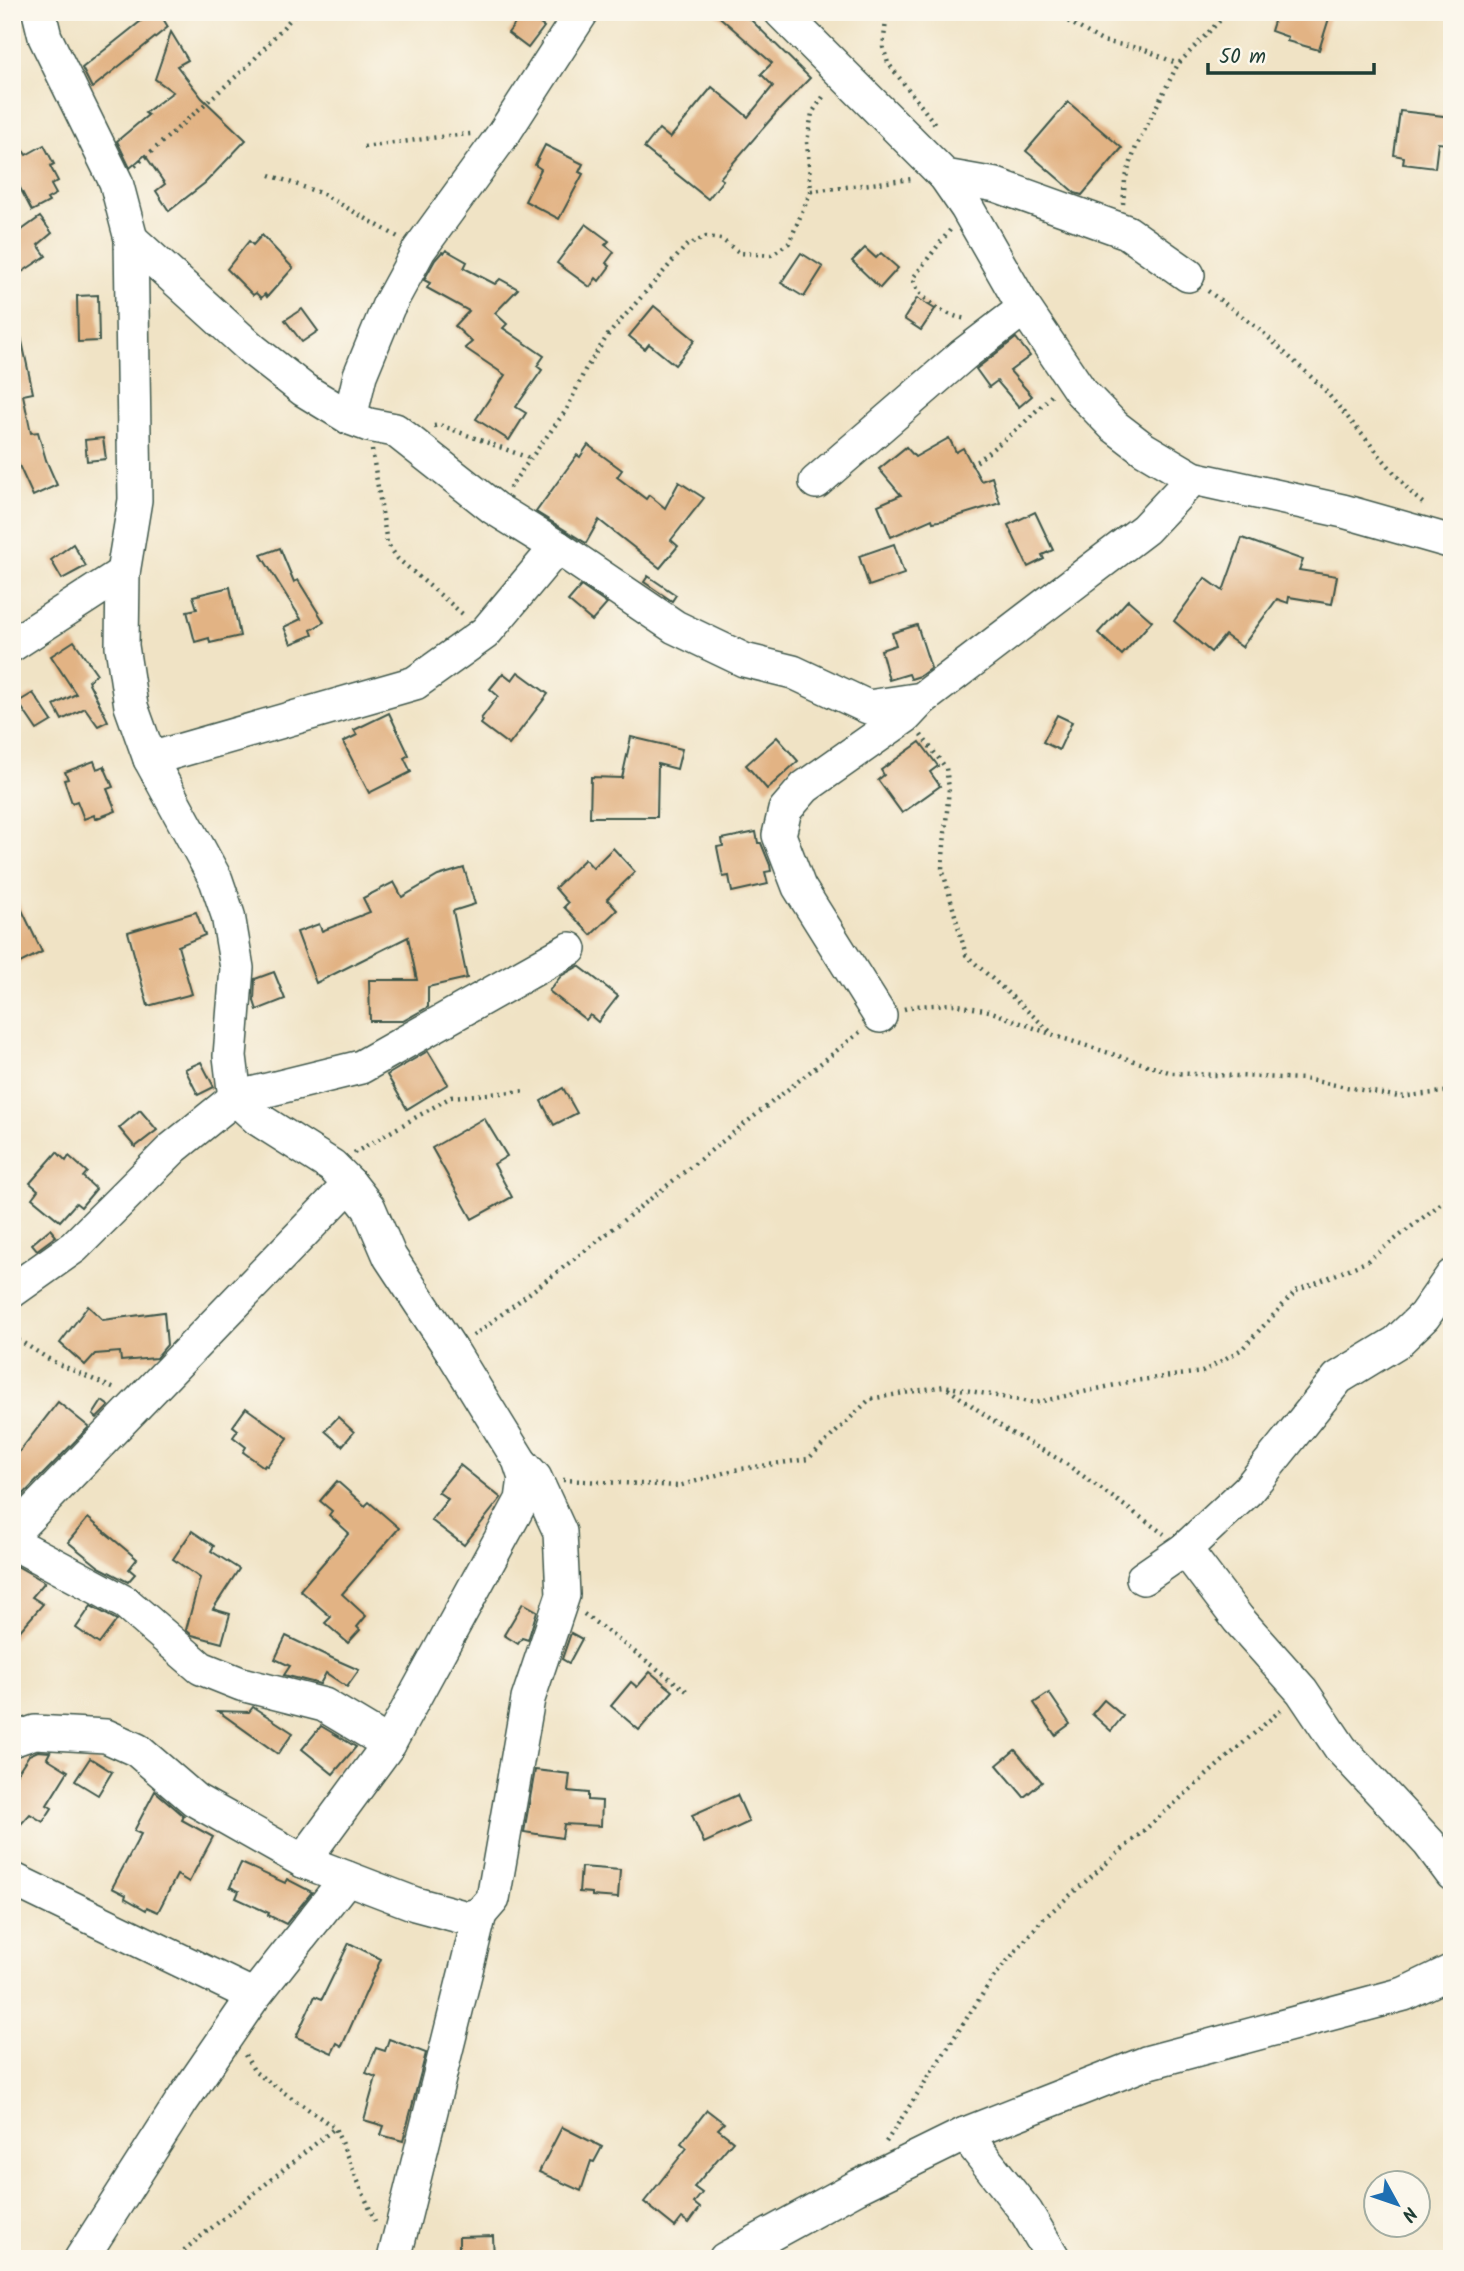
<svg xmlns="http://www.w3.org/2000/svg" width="1464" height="2271" font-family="Kalam,sans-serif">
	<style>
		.building { fill: #e2b384 }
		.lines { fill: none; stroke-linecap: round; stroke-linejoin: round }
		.minor-casing { stroke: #3e564a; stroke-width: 36 }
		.path { stroke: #3e564a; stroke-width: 4.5; stroke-dasharray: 2 5; stroke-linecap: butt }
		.minor { stroke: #fff; stroke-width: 33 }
	</style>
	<rect width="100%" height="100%" fill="#fbf7ec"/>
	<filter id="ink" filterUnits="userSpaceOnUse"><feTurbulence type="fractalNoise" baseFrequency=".0143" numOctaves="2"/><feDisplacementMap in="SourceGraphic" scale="14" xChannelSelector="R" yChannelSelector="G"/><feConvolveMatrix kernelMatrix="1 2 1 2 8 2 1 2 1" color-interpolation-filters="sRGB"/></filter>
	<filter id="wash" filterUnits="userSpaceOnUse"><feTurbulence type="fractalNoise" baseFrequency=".00686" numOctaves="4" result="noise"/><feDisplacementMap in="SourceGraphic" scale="28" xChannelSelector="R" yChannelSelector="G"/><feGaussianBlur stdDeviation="1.57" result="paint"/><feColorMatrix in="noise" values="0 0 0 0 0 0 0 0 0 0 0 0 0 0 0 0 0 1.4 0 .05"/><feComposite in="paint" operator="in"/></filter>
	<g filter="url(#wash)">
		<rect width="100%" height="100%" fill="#f0e3c5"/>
		<g id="blocks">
			<g class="building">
				<polygon points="136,12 159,12 168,27 92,88 82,68 141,21"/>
				<polygon points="524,12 544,27 528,48 508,33"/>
				<polygon points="714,12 743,12 810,78 777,112 720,178 723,180 708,199 644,148 659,129 670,138 712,87 748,117 773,86 761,74 772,63"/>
				<polygon points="1277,12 1331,12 1319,50 1287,41 1288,37 1271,31"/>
				<polygon points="171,32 188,60 177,66 202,98 246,140 205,183 169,211 156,191 165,184 145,155 130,168 117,141 148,115 145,113 173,92 155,79"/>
				<polygon points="1068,102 1122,148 1082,195 1075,193 1026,151"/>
				<polygon points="1400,111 1452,117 1448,144 1438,143 1435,168 1403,164 1404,157 1394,155"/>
				<polygon points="12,132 26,155 44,145 54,164 50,166 58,181 51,185 56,194 47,199 49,202 32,211 19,186 12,190"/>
				<polygon points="545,145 583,164 579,172 583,174 559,219 525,201 541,169 535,165"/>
				<polygon points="40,217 52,233 38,245 46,256 22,272 12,258 12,237"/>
				<polygon points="586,224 609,241 605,245 614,252 606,263 610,266 599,281 596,278 590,287 557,263"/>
				<polygon points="262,235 293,268 267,297 265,294 261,298 256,293 253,295 227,269 249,241 253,245"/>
				<polygon points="865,248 876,258 881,253 898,268 880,288 852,261"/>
				<polygon points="446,250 467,262 464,268 495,284 500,279 518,289 495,313 507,324 503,328 544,356 537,366 542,370 516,407 526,413 509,440 476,419 505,375 465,348 472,342 455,326 469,311 427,288 430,283 424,280 435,260 442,252 444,253"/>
				<polygon points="801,253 823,267 804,297 781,283"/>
				<polygon points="98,295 99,341 78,342 77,296"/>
				<polygon points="917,298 935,309 921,330 904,319"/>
				<polygon points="654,306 695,340 675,365 649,344 645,349 629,336"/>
				<polygon points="302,309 318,331 302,342 285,320"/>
				<polygon points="12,332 20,332 33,393 23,395 31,433 38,432 46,460 57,485 33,496 17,461 12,463"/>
				<polygon points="1016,338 1030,356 1010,371 1032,396 1019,407 997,381 989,387 976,369"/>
				<polygon points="103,438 106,459 87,461 85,440"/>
				<polygon points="949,438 956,452 963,448 981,481 992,477 1000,503 945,520 933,522 932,519 891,537 878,505 901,495 879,469 906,447 915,457"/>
				<polygon points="588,445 622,470 617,477 646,499 649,495 665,508 679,482 704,498 671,540 678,546 660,568 599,520 586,543 536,512 577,455 580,457"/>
				<polygon points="1035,512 1053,550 1042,555 1044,559 1028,567 1008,525"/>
				<polygon points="1242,538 1303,560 1299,570 1337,576 1332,604 1289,597 1288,603 1277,599 1242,647 1225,635 1211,652 1174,621 1205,578 1223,591"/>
				<polygon points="73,544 86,566 62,579 51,560"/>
				<polygon points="894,544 904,574 869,586 859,556"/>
				<polygon points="280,548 294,582 298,580 324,622 311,630 313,635 291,644 284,627 301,619 261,555"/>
				<polygon points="648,576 676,595 672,601 644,582"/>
				<polygon points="581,586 607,604 592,621 568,601"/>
				<polygon points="230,587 240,636 210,643 209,638 195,642 187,611 197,609 193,596"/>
				<polygon points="1128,600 1152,621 1122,655 1098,633"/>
				<polygon points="917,625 931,668 920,676 911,679 909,674 889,680 881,650 896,645 892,633"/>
				<polygon points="74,641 97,674 88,681 108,721 98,726 85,708 62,720 54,705 76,694 51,656"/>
				<polygon points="518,672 548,694 509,745 481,724 483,721 481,719 498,696 490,689 503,673 512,680"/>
				<polygon points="33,693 52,721 37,730 18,702"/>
				<polygon points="389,713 409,755 404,758 411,772 369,793 343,742 357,735 354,730"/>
				<polygon points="1057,715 1072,722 1059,750 1043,742"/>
				<polygon points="631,737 682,749 677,769 658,764 657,817 590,817 591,777 622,778"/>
				<polygon points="777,737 798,761 767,789 746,765"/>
				<polygon points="920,742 938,766 930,772 940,786 902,813 878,780 884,775 881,770"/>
				<polygon points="94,761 97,769 104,766 113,787 107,789 116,811 95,819 94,815 84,819 77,801 72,803 64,780 68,779 65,772"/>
				<polygon points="756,832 758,843 761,843 770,865 771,871 765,872 768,884 732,892 729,876 723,877 717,847 723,846 722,839"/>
				<polygon points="613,848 635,872 607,899 617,910 591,935 564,907 568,903 555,888 585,859 593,868"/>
				<polygon points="464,868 475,904 453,911 467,978 428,987 428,1007 403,1021 370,1021 369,980 417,980 408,937 316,983 297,932 319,924 322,931 370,912 363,898 394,882 402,897 438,876"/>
				<polygon points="12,889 42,952 12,967"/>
				<polygon points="196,912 205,935 178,946 192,994 148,1006 128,932"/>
				<polygon points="579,966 618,996 598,1022 590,1015 586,1020 549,991 561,976"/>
				<polygon points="274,972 285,999 257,1010 254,1001 255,979"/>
				<polygon points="428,1051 448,1084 407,1109 387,1075"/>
				<polygon points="201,1062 214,1087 198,1095 185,1069"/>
				<polygon points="563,1088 577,1113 554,1125 541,1101"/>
				<polygon points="140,1110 157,1130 135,1147 119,1128"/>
				<polygon points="484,1118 507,1156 494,1164 512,1197 472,1219 432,1148"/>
				<polygon points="57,1152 66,1161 69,1156 87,1172 83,1177 96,1189 81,1207 76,1203 60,1221 32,1198 38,1190 30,1183"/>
				<polygon points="50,1229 56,1236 37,1250 32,1244"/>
				<polygon points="88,1306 103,1320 164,1312 167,1345 156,1358 121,1361 120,1352 95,1354 85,1365 60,1343"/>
				<polygon points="102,1401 109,1406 97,1418 93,1415"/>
				<polygon points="58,1402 89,1427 12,1506 12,1461"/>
				<polygon points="246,1408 288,1438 267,1466 265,1465 264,1467 243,1452 246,1447 233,1437 238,1430 233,1426"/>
				<polygon points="338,1417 354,1432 342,1446 325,1431"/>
				<polygon points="460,1465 501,1498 464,1545 431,1520 448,1499 438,1492"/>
				<polygon points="337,1481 365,1506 369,1502 399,1528 342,1594 366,1616 357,1627 360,1630 348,1643 325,1623 331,1617 300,1590 349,1533 329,1515 332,1511 320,1501"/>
				<polygon points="88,1518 137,1559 129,1569 135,1574 128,1582 99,1567 68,1542"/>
				<polygon points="192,1531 214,1546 211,1551 239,1569 213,1609 230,1614 222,1643 192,1635 186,1630 200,1578 173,1559"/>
				<polygon points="15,1565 45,1582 32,1597 43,1604 12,1640 12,1569"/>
				<polygon points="523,1603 537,1611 528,1640 522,1638 518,1644 504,1635"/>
				<polygon points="91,1606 117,1620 99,1644 76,1628"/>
				<polygon points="571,1633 582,1639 569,1663 562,1659"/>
				<polygon points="286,1636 334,1659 359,1670 347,1687 326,1673 320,1684 284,1675 290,1666 275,1659"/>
				<polygon points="650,1672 673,1691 639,1730 611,1706 631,1682 637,1687"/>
				<polygon points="1049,1693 1070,1724 1055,1735 1034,1703"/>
				<polygon points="1104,1700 1123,1716 1111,1731 1092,1714"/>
				<polygon points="253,1707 293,1733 278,1754 218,1711 249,1712"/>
				<polygon points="321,1726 356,1747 333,1774 302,1749"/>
				<polygon points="1015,1750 1042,1782 1024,1797 997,1765"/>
				<polygon points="38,1751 50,1752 47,1758 68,1771 47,1805 52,1808 43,1822 30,1814 12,1834 12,1781 29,1755"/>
				<polygon points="90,1758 112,1772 98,1795 75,1781"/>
				<polygon points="535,1770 570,1774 568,1791 588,1793 588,1800 602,1801 601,1826 564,1824 562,1838 524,1832"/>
				<polygon points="155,1791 184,1816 182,1820 213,1837 189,1882 177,1875 158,1912 147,1907 146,1910 125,1898 126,1895 112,1888 141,1834 134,1831"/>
				<polygon points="737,1795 749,1822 704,1843 692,1815"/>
				<polygon points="241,1863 285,1883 287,1879 312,1892 286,1924 268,1915 269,1913 236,1898 239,1891 230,1887"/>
				<polygon points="581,1867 620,1870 618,1898 592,1896 592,1893 579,1892"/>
				<polygon points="349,1943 381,1959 342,2046 337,2043 332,2053 296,2037 315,1996 322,1999"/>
				<polygon points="389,2039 426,2053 403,2141 381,2135 384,2126 364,2120 376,2077 366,2073 376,2048 385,2051"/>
				<polygon points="707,2110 724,2123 718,2129 733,2141 694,2187 702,2193 694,2203 700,2208 689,2223 682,2218 675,2227 644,2202 687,2148 681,2143"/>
				<polygon points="562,2127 602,2147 594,2162 591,2161 581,2191 539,2172"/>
				<polygon points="493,2236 494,2259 459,2259 459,2237"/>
			</g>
		</g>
	</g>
	<g filter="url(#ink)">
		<use href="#blocks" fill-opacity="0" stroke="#3e564a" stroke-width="2"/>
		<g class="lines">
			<defs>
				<g id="minor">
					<polyline points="39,12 45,37 116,182 131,239 135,500 123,573 122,646 131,706 150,759 216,880 228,915 237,968 230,1056 235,1098 258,1119 332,1166 350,1184 369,1208 390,1257 452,1351 519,1460 525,1478 522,1500 389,1744 303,1861"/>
					<polyline points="781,12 945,176 967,208 1023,306 1081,392 1114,426 1144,449 1193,478 1343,511 1452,542"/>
					<polyline points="945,176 996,185 1127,232 1188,275"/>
					<polyline points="131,239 253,350 304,390 350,418 369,425 395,430 494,508 557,547 675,627 744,660 793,672 868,707 922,699 1145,529 1193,478"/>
					<polyline points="350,418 360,375 388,307 419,250 504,133 582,12"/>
					<polyline points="816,482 963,355 1014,316 1023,306"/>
					<polyline points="12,645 123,573"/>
					<polyline points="150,759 415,683 485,633 557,547"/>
					<polyline points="880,1016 799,887 779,835 785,810 805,787 906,716 922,699"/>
					<polyline points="12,1291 74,1247 173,1148 235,1098 361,1067 570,949"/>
					<polyline points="12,1534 350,1184"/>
					<polyline points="12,1542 126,1603 201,1668 241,1684 324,1705 389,1744"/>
					<polyline points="1185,1549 1238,1619 1302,1691 1341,1749 1429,1843 1452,1874"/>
					<polyline points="1143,1578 1185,1549 1248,1490 1338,1378 1397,1342 1424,1316 1452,1276"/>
					<polyline points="12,1740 35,1732 106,1736 137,1750 195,1800 303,1861 415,1904 467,1918 480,1914 493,1899 528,1699 563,1595 560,1532 535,1478 522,1464"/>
					<polyline points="12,1879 254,1996"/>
					<polyline points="965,2134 1026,2212 1054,2259"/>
					<polyline points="81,2259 180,2104 254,1996 347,1878"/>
					<polyline points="394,2259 480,1914"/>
					<polyline points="725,2259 857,2187 965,2134 1146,2063 1404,1994 1452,1971"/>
				</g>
			</defs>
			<use href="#minor" class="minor-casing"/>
			<g class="path">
				<polyline points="887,12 883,47 888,63 935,124"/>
				<polyline points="1058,12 1064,19 1102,41 1143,49 1178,64"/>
				<polyline points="364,147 447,136 471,134"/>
				<polyline points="135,166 249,65 297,12"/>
				<polyline points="270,175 323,194 398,237"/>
				<polyline points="811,191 913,179"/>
				<polyline points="1123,204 1125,180 1136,147 1178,64 1228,12"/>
				<path d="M950,230L913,278C918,300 947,317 968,319"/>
				<polyline points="1208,291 1259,329 1322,387 1414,496 1425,505"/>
				<polyline points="434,426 440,425 529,458"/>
				<polyline points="372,450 387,543 398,559 465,616"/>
				<polyline points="971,466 1021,426 1053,394"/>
				<polyline points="509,488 567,409 585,370 608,335 686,246 706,237 721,239 740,253 771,255 789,243 811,191 807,142 812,113 825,94"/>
				<polyline points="921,735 946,768 949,788 942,868 966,955 1052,1033"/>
				<polyline points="904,1009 915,1006 953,1004 989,1011 1056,1036 1172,1073 1304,1079 1399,1097 1452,1091"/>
				<polyline points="354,1153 451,1097 526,1091"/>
				<polyline points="12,1336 52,1361 117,1390"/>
				<polyline points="473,1336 590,1247 860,1032"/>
				<polyline points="948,1389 1008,1431 1062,1461 1164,1534"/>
				<polyline points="563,1480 679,1486 734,1470 808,1459 870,1399 944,1386 1034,1403 1133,1381 1202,1372 1242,1349 1296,1291 1366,1262 1452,1195"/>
				<polyline points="584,1614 688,1692"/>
				<polyline points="245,2055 255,2072 335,2128 375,2221"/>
				<polyline points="886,2142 993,1978 1042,1920 1283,1708"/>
				<polyline points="173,2259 335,2128"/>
			</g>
			<use href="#minor" class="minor"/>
		</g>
	</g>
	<rect width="1464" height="2271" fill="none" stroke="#fbf7ec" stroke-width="42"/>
	<g transform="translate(1397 2204) rotate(130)"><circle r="33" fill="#fbf7ec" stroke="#a3ada2" stroke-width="2"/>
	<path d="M0-5L12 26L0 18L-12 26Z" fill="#1f6fb2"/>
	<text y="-10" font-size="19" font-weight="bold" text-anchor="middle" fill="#1f3d34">N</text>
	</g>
	<path d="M1208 63v10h166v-10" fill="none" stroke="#1f3d34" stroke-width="3.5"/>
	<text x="1219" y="63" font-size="21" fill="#1f3d34" stroke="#fbf7ec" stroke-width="5" paint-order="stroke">50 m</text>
</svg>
